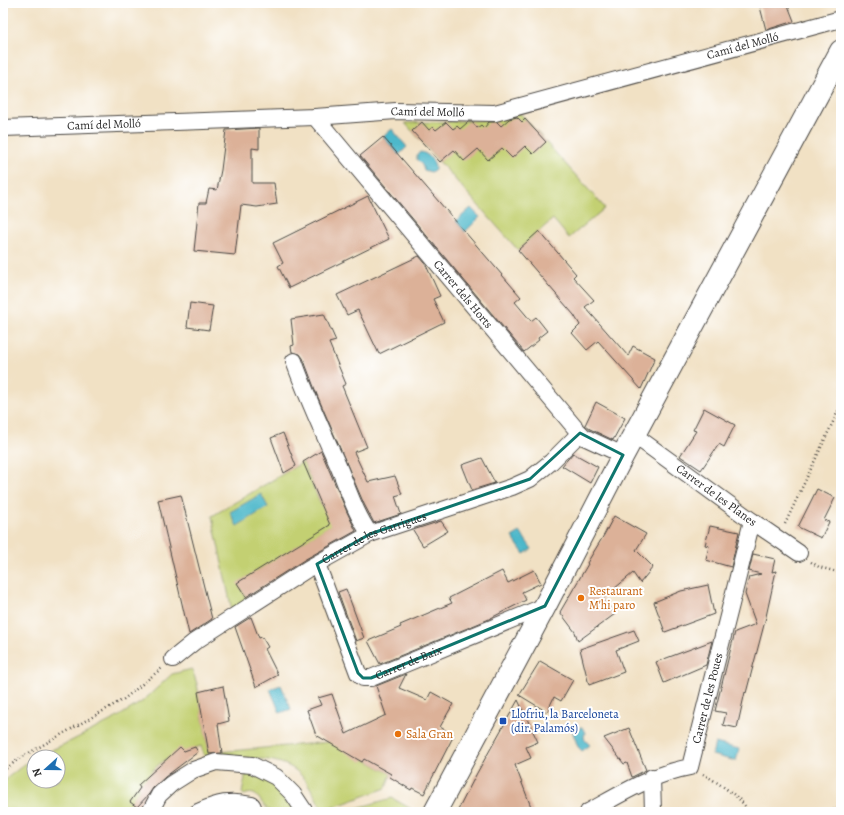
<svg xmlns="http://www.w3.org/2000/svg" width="844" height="815" font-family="Alegreya,serif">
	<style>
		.green { fill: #c3d072; stroke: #777e4e }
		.water { fill: #4db8ca; stroke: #3c727a }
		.building { fill: #dcb198 }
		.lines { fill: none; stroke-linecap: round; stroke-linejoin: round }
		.street-casing { stroke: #494642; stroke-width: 18 }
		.primary-casing { stroke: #494642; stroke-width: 24 }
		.path { stroke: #494642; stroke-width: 2.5; stroke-dasharray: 1 3; stroke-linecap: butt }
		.street { stroke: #fff; stroke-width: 16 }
		.primary { stroke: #fff; stroke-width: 22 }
		.marked { fill: none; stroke: #0f766e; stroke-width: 3; stroke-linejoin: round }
		.food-dot { fill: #e8710a; stroke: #fff; stroke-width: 1.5 }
		.transit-dot { fill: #1a4fb4; stroke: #fff; stroke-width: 1.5 }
		.labels { text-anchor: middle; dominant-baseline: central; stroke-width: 4; stroke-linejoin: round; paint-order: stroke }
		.street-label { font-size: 12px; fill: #2b2b2b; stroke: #fff }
		.food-label { font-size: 12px; fill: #c56008; stroke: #fff; text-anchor: start }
		.transit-label { font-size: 12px; fill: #164399; stroke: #fff; text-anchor: start }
	</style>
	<rect width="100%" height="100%" fill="#fff"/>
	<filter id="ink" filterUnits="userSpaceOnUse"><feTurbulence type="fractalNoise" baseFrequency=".025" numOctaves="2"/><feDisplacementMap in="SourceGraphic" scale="8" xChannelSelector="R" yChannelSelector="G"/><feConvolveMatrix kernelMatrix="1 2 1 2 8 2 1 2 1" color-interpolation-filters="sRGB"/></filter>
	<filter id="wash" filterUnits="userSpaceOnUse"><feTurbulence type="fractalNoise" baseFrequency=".012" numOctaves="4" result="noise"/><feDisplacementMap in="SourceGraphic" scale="16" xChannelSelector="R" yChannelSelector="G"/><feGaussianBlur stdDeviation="0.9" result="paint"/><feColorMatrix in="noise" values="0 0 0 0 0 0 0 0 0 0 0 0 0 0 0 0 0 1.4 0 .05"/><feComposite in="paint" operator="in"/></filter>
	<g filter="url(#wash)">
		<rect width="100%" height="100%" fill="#f1e1c4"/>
		<g class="green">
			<polygon points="520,113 605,208 569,238 553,219 518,250 405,123 488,120"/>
			<polygon points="303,462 321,505 347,515 238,583 248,601 232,611 212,516"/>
			<path d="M192,669L197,684L209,753L329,742L364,759L391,774L386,788L323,811C316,799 310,784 300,774C279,753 234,759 207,759L204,755L201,746C189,750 176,754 165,760C148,771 135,792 131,812H11L3,808V784L7,778L30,760L34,758V781H58V757H36L69,742L116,718L143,701L172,674Z"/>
			<path d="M246,772L265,779L286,796L297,812C290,812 277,814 271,811C259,806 260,788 244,795L242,793Z"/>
			<polygon points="392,798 413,810 412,812 343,812"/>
		</g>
		<g class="water">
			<polygon points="392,129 407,147 399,155 383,137"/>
			<path d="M421,152C429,154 435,161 435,169L431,172L424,170L422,165L417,160V154Z"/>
			<polygon points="471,208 480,217 465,232 456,221"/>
			<polygon points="261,494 268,507 237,526 230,512"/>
			<polygon points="520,532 532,549 524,554 512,537"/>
			<polygon points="281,685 291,709 280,713 270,689"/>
			<polygon points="580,727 582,727 585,733 584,737 585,740 590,745 582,751 578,747 573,733 574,728 579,731"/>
			<polygon points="715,743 739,749 736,761 712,755"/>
		</g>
		<g id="blocks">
			<g class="building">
				<polygon points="759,3 787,3 794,21 766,30"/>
				<polygon points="517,117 522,122 525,119 546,142 533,154 525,146 512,158 502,148 488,160 478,149 464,161 454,150 440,162 412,131 422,122 429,130 433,127 436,130 446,122 453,129 457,126 460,129 468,122 472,122 477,128 481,125 484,128 489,122 497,122 501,126 509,119"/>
				<polygon points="259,128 259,149 252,148 252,183 274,183 277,204 257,207 241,205 235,255 194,251 199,203 206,203 209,189 217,190 221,170 226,130"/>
				<polygon points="383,137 521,297 515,302 531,321 536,317 547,331 538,338 539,340 524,352 360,156"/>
				<polygon points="368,196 389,239 289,288 278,266 283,263 273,243"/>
				<polygon points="539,231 576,274 573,277 594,300 585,307 628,356 633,346 655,358 641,389 598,341 587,350 572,333 580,325 574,315 518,250"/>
				<polygon points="419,256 425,263 440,296 433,299 444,322 379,354 358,310 347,315 337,295"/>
				<polygon points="190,303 213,306 209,330 187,327"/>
				<polygon points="324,314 336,341 329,343 346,384 342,386 367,447 354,452 368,482 395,476 402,494 395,496 401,514 374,523 364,504 317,395 303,358 300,354 292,352 291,346 294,345 291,319"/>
				<polygon points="596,402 625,418 613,440 590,429 585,425"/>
				<polygon points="704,408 735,425 724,447 719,444 701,470 680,456 696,431 693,430"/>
				<polygon points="283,433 296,466 284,473 271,438"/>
				<polygon points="321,451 347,512 356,531 304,560 246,597 237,583 330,525 303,462"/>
				<polygon points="573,453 598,467 590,483 562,466"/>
				<polygon points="482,458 495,483 472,490 462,465"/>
				<polygon points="817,489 835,498 824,520 829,522 821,538 798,527"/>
				<polygon points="181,495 212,619 189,634 158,500"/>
				<polygon points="614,516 646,534 636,550 653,567 640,583 633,573 602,599 615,614 578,641 575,632 560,612 588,564 587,563 604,535"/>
				<polygon points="441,521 448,531 423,546 413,530"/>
				<polygon points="710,526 739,532 731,567 706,560 709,546 705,545"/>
				<polygon points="753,554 775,559 772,572 776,571 765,621 746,693 745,692 737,728 723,725 726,713 715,711 735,632 756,624 745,594 749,577 761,574 749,571"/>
				<polygon points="534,570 541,583 522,592 526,600 487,620 380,664 368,641 401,627 400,625 452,603 449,598 502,571 508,583"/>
				<polygon points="708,585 714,614 665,632 654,602 681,591"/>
				<polygon points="346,589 364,638 356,641 338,592"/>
				<polygon points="251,617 259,638 262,637 268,647 265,649 278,675 256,687 235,627"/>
				<polygon points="634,630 639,641 616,650 624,672 589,685 580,649"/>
				<polygon points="712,641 706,665 664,683 656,662"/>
				<polygon points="540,661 573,680 561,701 554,697 547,712 519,695"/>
				<polygon points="406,674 399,688 427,700 431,692 453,704 440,727 454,735 424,794 412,788 411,790 390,777 391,774 364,759 362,762 316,735 307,710 321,705 318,698 332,694 346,734 386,715 376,686"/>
				<polygon points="223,686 229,721 218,724 222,753 209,754 198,692"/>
				<polygon points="518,700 538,742 526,747 531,758 515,765 533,812 457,812 477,773"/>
				<polygon points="629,728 646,770 632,777 627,763 624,764 604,738"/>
				<polygon points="180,747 184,751 195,747 198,752 165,777 153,788 149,794 137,807 130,802 140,788 138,785"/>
			</g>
		</g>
	</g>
	<g filter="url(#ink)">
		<use href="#blocks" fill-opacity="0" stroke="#494642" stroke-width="1"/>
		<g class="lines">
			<defs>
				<g id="street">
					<path id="s1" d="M315,117L576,429L584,437L623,455"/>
					<path id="s2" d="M3,128L315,117L396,111L495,113L841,19"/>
					<path d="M294,361C306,395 321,428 336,461C347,485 354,512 370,534"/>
					<path id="s3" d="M634,435L752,521L799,553"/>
					<path id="s4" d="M317,564L358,673L363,678H371L545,606"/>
					<path id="s5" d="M173,659L194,642L309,568L370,534L512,487L530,479L551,462L580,433"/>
					<polyline points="652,777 653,812"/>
					<polyline points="150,812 159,795 171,784 193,770 216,762 252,765 276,777 293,794 305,812"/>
					<path d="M198,812C218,803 230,800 252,805L253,807L246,810"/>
					<path id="s6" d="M588,812C621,794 652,774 690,767L752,521"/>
				</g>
				<polyline id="primary" points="435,812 545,606 623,455 841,51"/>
			</defs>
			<use href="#street" class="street-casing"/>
			<use href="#primary" class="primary-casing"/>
			<g class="path">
				<polyline points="785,524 841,405"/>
				<polyline points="811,562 819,567 841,573"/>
				<polyline points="3,771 20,758 124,699 162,668"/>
				<path d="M703,774C715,781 745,799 748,812"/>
				<polyline points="830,812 841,806"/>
			</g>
			<use href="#street" class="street"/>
			<use href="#primary" class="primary"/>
		</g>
	</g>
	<path class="marked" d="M580,433L623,455L545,606L371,678H363L358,673L317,564L370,534L530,479Z"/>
	<g class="food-dot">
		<circle cx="581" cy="598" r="4"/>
		<circle cx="398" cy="734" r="4"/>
	</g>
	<rect class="transit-dot" x="499" y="717" width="8" height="8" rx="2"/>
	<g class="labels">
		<g class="street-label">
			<text stroke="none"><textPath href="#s2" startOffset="749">Camí del Molló</textPath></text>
			<text stroke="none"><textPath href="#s2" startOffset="425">Camí del Molló</textPath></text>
			<text stroke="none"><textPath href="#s2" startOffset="101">Camí del Molló</textPath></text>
			<text stroke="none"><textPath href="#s1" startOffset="231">Carrer dels Horts</textPath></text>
			<text stroke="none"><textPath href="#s3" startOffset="102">Carrer de les Planes</textPath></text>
			<text stroke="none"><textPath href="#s5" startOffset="236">Carrer de les Garrigues</textPath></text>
			<text stroke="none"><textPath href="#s4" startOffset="172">Carrer de Baix</textPath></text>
			<text stroke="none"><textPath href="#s6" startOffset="183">Carrer de les Poues</textPath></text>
		</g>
		<g class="food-label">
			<text x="589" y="591">Restaurant<tspan x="589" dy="14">M'hi paro</tspan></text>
			<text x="406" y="734">Sala Gran</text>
		</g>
		<g class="transit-label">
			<text x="511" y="714">Llofriu, la Barceloneta<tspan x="511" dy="14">(dir. Palamós)</tspan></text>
		</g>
	</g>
	<rect width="844" height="815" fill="none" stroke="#fff" stroke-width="16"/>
	<g transform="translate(46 769) rotate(249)"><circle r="19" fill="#ffffff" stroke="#aaaaaa"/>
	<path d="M0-3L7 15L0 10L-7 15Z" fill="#1f6fb2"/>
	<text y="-6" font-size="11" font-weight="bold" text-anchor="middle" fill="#2b2b2b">N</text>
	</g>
</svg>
